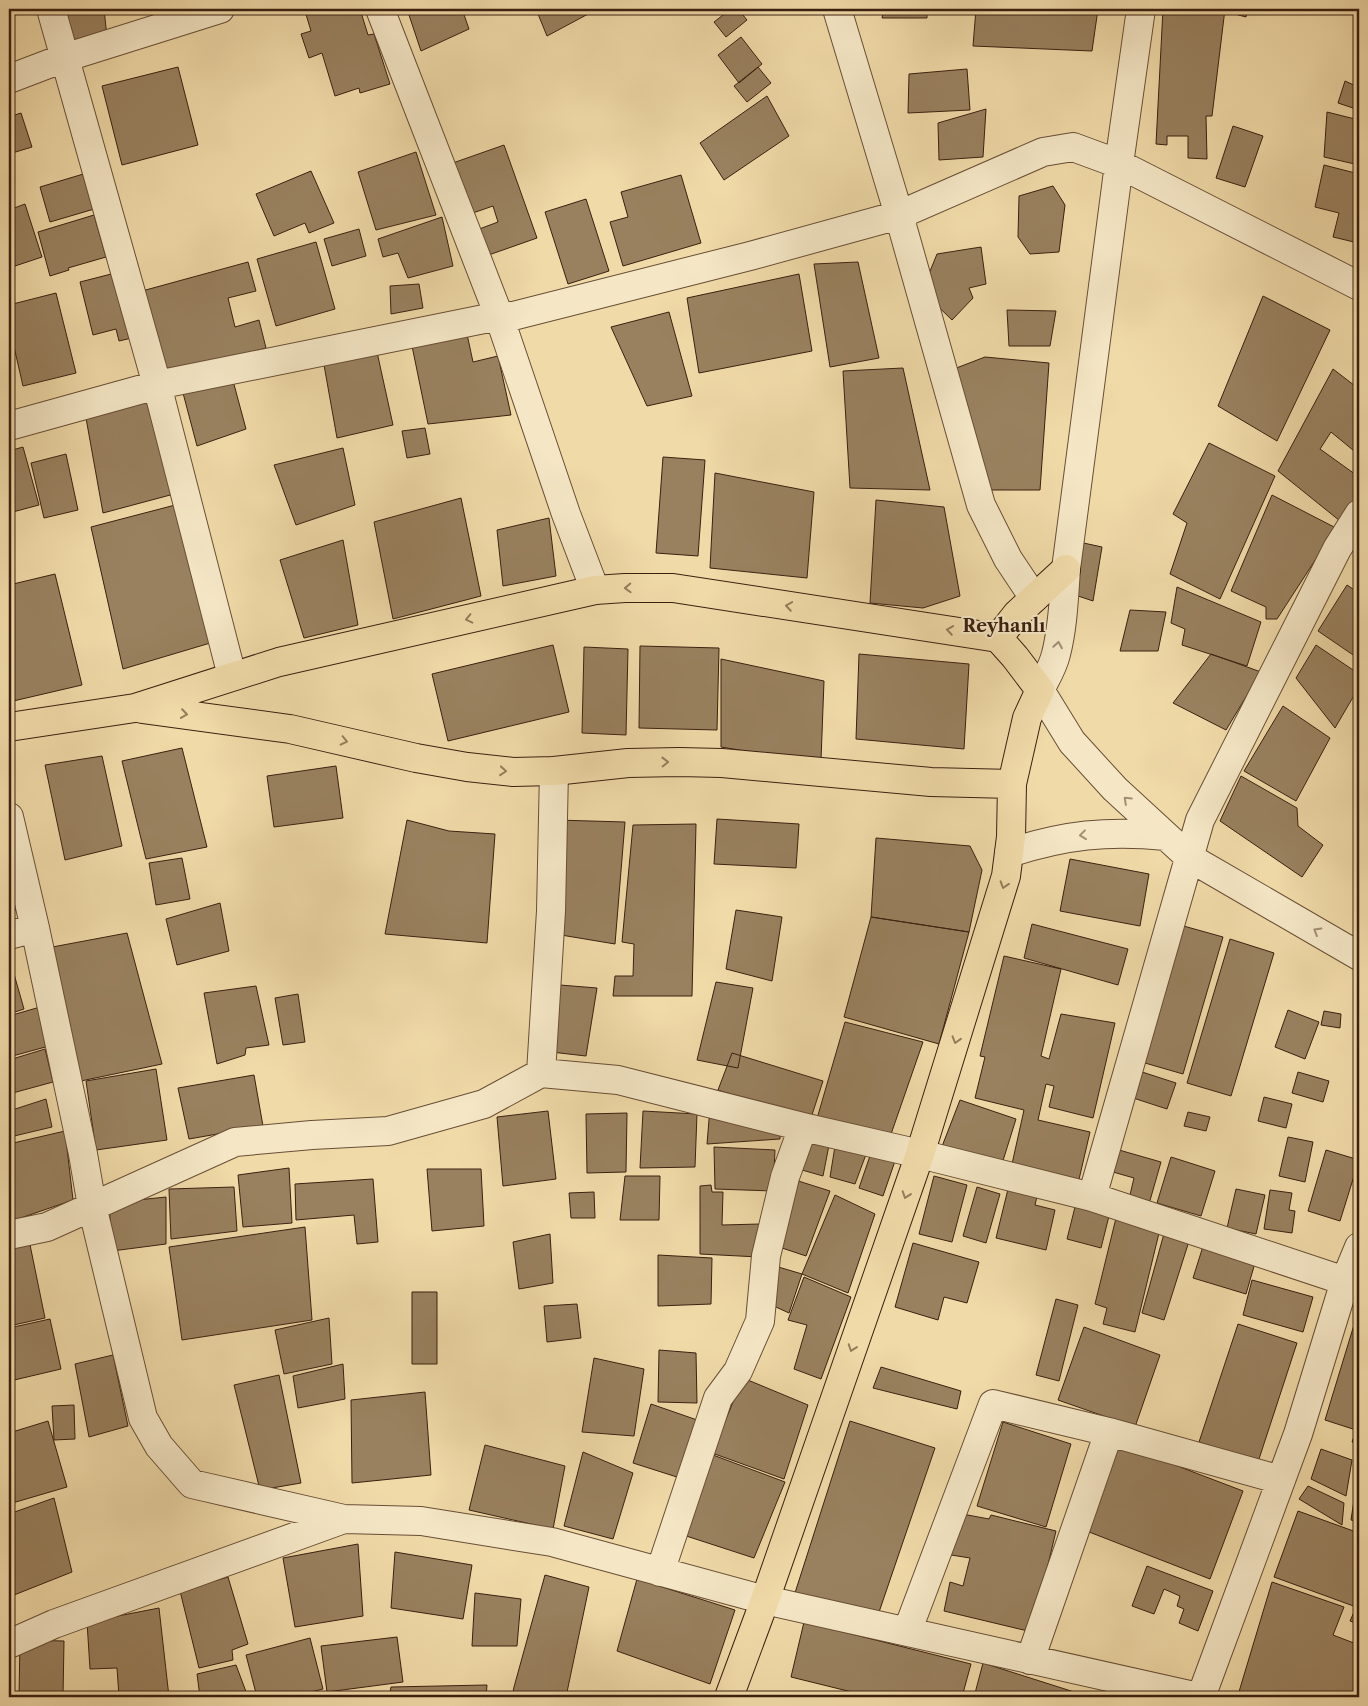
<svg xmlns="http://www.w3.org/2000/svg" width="1368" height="1706" font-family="'Libre Caslon Text',serif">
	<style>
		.building { fill: #99815f; stroke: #3a2010 }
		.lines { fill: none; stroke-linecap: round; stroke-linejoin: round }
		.minor-casing { stroke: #684e36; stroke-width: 30 }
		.major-casing { stroke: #3a2010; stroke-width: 30 }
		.minor { stroke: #f5e7c6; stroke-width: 28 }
		.major { stroke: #f0daa8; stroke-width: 28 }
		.oneway { stroke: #957d5c }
		.oneway2 { stroke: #a18d74 }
		.labels { text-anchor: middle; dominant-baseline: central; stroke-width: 4; stroke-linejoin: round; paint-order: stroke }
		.district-label { font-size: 18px; font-weight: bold; fill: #3a2010; stroke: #f5e7c6 }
	</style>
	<rect width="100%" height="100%" fill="#f0daa8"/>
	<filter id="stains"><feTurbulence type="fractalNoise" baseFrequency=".004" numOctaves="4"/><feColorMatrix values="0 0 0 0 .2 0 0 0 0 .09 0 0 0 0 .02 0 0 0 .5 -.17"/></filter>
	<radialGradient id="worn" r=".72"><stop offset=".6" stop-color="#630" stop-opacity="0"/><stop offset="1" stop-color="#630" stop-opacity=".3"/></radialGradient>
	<path class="building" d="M61,9H104L107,37L65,42Z
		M310,9H360L368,35L374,34L390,84L360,93L359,88L335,96L322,53L309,58L301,34L311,31L305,11Z
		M407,9H462L469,29L421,51Z
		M536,9H588L590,13L547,36Z
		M731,9H738L747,20L726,37L714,22Z
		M884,9H927V18H882Z
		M976,9H1098L1092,51L973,46Z
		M1163,9H1225L1212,116H1206L1207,159L1188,158V136H1167V145L1156,144Z
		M1232,9H1248L1246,17L1231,13Z
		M741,37L762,64L739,83L718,55Z
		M178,67L198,145L122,165L102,86Z
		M758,67L771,83L747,102L734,86Z
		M967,69L970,110L908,113L909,74Z
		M1345,81L1356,86L1359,81V110L1338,103Z
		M767,96L789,136L724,180L700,143Z
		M986,109L983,157L939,160L938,123Z
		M1327,112L1359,120V165L1324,157Z
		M21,113L32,147L9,154V117Z
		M1233,126L1263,136L1245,187L1216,178Z
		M504,145L537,238L483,257L474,231L498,222L493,206L467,215L450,164Z
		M416,152L436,215L376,230L358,172Z
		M1324,165L1359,174V221L1354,242L1333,237L1339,213L1315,207Z
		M311,171L334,223L309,233L305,223L274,236L256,194Z
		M90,172L101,207L50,222L40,187Z
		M681,175L701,243L623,266L610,222L628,217L621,192Z
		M1053,186L1065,205L1059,252L1030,254L1018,237L1019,196Z
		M586,199L609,271L568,284L545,212Z
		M25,204L42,257L9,268V210Z
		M94,215L106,257L68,268L69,270L50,276L38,232Z
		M442,217L453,266L408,278L398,253L383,257L378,239Z
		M359,229L366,256L332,266L324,239Z
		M316,242L335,309L276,326L257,259Z
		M981,247L986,284L969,288L973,298L952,320L922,291L937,254Z
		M248,262L256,291L228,298L235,327L259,320L266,348L165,375L142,291Z
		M858,262L879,358L830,367L814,264Z
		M119,272L136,337L119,341L116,329L93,335L80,282Z
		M799,274L812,351L699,373L687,298Z
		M419,284L423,308L391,314L390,286Z
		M56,293L76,373L23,386L9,325V305Z
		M1263,296L1330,330L1277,441L1218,406Z
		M1007,310L1056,311L1050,346H1009Z
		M669,312L692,396L647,406L611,327Z
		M467,334L473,362L498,356L511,415L428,424L412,346Z
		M377,352L393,425L337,438L324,365Z
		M985,357L1049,363L1040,490H981L946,372Z
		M903,368L930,490L850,488L843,371Z
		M1333,369L1359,389V455L1331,432L1320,449L1359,477V495L1340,521L1278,471Z
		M232,377L246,429L197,446L183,393Z
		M151,398L174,494L103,513L86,418Z
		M425,428L430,454L407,458L402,431Z
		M1209,443L1275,476L1220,599L1170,574L1187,523L1173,514Z
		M23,447L39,505L9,513V451Z
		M343,448L355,505L296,525L274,465Z
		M66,454L78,510L44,518L31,463Z
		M663,457L705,460L698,556L656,553Z
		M715,473L814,492L807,578L710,568Z
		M1272,495L1336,528L1277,619H1266V607L1231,591Z
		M461,498L481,596L393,619L374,522Z
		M876,500L944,507L960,596L923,608L870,603Z
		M179,504L217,641L123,669L91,527Z
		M549,518L556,576L503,586L497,530Z
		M343,540L358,625L304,638L280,560Z
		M1079,542L1102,547L1093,601L1072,594Z
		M55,574L82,685L9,702V585Z
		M1347,585L1359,593V659L1318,631Z
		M1177,587L1261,622L1247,666L1182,645L1185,629L1171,623Z
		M1130,610L1166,612L1158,651H1120Z
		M553,645L569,712L448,741L432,674Z
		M1316,645L1359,674V687L1335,728L1296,678Z
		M640,646L719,648L717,730L639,728Z
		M584,647L628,649L626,735L582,733Z
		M859,654L969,664L964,749L856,739Z
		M1211,654L1261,672L1226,730L1173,703Z
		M721,659L824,681L821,760L787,758L721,747Z
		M1283,706L1330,738L1296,801L1244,771Z
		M182,748L207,847L146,859L122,761Z
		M102,756L122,846L65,860L45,765Z
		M336,766L343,818L274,827L267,776Z
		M1241,776L1297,808L1298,826L1323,845L1302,877L1220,821Z
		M717,819L799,824L796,868L714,864Z
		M407,820L449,831L495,834L487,943L385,934Z
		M556,820L625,822L615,944L561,935Z
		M696,824L692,996H613L615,976H633L634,944L622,942L633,825Z
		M876,838L970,846L982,870L969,932L871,917Z
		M182,858L190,899L156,905L149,863Z
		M1070,859L1149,874L1140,926L1060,911Z
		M9,860L21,909L9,912Z
		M220,903L229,951L177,965L166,919Z
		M736,910L782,917L772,981L726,969Z
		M871,917L969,932L939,1044L844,1017Z
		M1032,924L1128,949L1118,985L1024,958Z
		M1180,925L1223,937L1183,1074L1138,1061Z
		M127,933L162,1064L76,1082L47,948Z
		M1230,939L1274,953L1231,1096L1187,1083Z
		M1004,956L1061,969L1041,1056L1049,1059L1061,1014L1115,1023L1093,1118L1049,1107L1054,1086L1046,1084L1038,1120L1090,1132L1077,1188L1010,1173L1024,1110L975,1098L985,1057L980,1056Z
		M9,960H10L24,1009L9,1014Z
		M716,982L753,988L738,1068L697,1060Z
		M560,985L597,988L586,1056L551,1052Z
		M256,986L269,1045L246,1048L245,1055L217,1064L204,993Z
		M298,994L305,1042L283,1045L275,998Z
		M40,1007L49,1046L9,1057V1016Z
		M1288,1010L1319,1022L1305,1059L1275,1047Z
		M1324,1011L1341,1014L1340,1028L1321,1025Z
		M845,1022L923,1042L890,1137L816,1122Z
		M45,1049L53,1082L9,1094V1060Z
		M732,1053L823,1081L810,1121L718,1090Z
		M156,1069L167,1140L96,1150L86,1081Z
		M1139,1071L1176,1083L1167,1109L1130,1097Z
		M1298,1072L1329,1081L1323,1102L1292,1093Z
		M254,1075L263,1126L189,1139L178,1088Z
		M1264,1097L1292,1104L1286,1128L1258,1121Z
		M46,1099L52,1127L10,1137L9,1111Z
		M960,1100L1016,1119L1001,1167L941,1149Z
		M710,1108L780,1125V1139L707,1144Z
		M548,1111L556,1179L503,1186L497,1117Z
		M643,1111L697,1114L695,1167L640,1168Z
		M1188,1112L1210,1117L1206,1131L1184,1126Z
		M627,1113L626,1172L587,1173L586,1114Z
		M65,1131L73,1200L9,1222V1144Z
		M804,1133L830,1140L823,1176L795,1168Z
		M1288,1137L1313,1142L1305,1182L1279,1176Z
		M836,1140L868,1149L855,1184L830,1177Z
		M714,1147L775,1150L773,1191L715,1189Z
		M1119,1150L1161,1162L1149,1204L1129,1199L1134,1178L1113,1172Z
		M1326,1150L1359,1160L1340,1221L1308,1211Z
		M871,1153L895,1161L883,1196L859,1188Z
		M1171,1157L1215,1171L1201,1216L1157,1203Z
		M289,1168L292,1223L243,1227L238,1175Z
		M427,1169H481L484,1226L432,1231Z
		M625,1176H660L659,1220H620Z
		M934,1176L967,1185L952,1242L919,1234Z
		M373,1179L378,1242L357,1244L354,1215L296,1220L295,1184Z
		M792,1179L830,1191L806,1256L770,1244Z
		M711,1185L712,1192H723L722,1225L760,1224L759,1257L700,1254V1186Z
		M1009,1185L1038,1192L1035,1205L1055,1210L1046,1250L996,1238Z
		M234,1187L237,1231L171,1239L169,1189Z
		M977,1187L1000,1194L986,1243L963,1236Z
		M1236,1189L1265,1195L1256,1234L1227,1228Z
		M1270,1190L1292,1193L1289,1210L1295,1211L1292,1233L1264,1229Z
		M594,1192L595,1218H571L569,1193Z
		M835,1195L875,1214L848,1293L802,1274Z
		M166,1197V1244L112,1251L109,1203Z
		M1076,1203L1110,1212L1101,1248L1067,1239Z
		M1116,1218L1160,1229L1135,1332L1103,1324L1107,1308L1095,1304Z
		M305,1227L312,1320L182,1340L169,1247Z
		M1165,1230L1190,1238L1164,1320L1142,1313Z
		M550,1234L553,1283L519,1289L513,1242Z
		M28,1235L45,1318L9,1326V1239Z
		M1205,1240L1257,1256L1246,1294L1193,1278Z
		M913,1243L979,1262L967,1303L944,1297L938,1320L895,1307Z
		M658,1255L712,1258L711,1304L658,1306Z
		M775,1266L802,1274L789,1313L765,1302Z
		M804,1277L851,1297L821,1379L794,1369L807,1325L788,1320Z
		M1252,1280L1313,1297L1303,1332L1243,1315Z
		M412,1292H437V1364H412Z
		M1056,1299L1078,1305L1059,1381L1036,1375Z
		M577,1304L581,1338L547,1342L544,1306Z
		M1357,1315L1359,1316V1444L1352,1442L1356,1430L1325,1420Z
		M329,1318L332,1364L284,1374L275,1330Z
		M50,1319L61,1369L10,1381L9,1328Z
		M1238,1324L1297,1343L1258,1462L1199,1442Z
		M1084,1327L1160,1355L1135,1427L1058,1400Z
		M659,1350L696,1353L697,1403L658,1402Z
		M113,1355L128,1426L89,1437L75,1364Z
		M594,1358L644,1369L634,1436L582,1432Z
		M343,1364L345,1399L298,1408L293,1376Z
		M881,1367L961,1391L957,1409L873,1388Z
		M279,1375L301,1483L260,1490L234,1385Z
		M743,1378L808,1405L784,1479L712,1453Z
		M425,1392L431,1475L352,1483L351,1400Z
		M651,1404L700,1421L680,1478L633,1463Z
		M74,1405L75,1439L54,1440L52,1406Z
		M48,1421L67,1487L9,1504V1433Z
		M850,1421L935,1448L877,1618L794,1596Z
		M1003,1422L1071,1444L1046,1527L977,1506Z
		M1117,1443L1243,1491L1210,1579L1084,1530Z
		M485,1445L565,1466L553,1529L469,1510Z
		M1321,1449L1352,1460L1346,1496L1311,1479Z
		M583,1452L633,1473L613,1539L564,1526Z
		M705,1452L785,1482L754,1558L677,1533Z
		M1359,1467V1522L1351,1520Z
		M1308,1486L1344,1503L1342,1525L1299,1499Z
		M54,1498L72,1572L9,1597V1514Z
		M1298,1511L1359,1533V1608L1274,1577Z
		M957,1513L989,1519L991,1515L1056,1531L1032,1632L944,1611L950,1582L963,1586L970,1558L945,1554Z
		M358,1544L363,1616L295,1627L283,1558Z
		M395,1552L472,1565L463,1619L391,1608Z
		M1147,1566L1213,1591L1198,1631L1179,1623L1184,1609L1177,1606L1180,1596L1164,1589L1154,1614L1132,1606Z
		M545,1575L589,1587L566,1697H512L514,1687Z
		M228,1577L248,1644L232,1650L233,1660L199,1668L180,1591Z
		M637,1579L735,1610L710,1684L617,1651Z
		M1272,1582L1344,1607L1333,1635L1359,1645V1697H1246L1238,1695Z
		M475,1593L521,1599L517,1646H472Z
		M159,1608L169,1697H119L117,1668L90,1669L87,1622Z
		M1354,1612L1359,1614V1624L1350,1621Z
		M804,1622L971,1664L962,1697H872L791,1677Z
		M397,1637L403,1682L327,1692L321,1646Z
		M310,1638L323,1689L291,1697H257L246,1655Z
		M20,1640L64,1641L63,1697H19Z
		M983,1663L1090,1697H974Z
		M236,1665L248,1697H200L197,1674Z
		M487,1685L486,1697H389L391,1687Z"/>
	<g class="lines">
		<g class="minor-casing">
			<path id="minor" d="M51,9L157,385L232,676
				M380,9L499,316L566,514L595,590
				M837,9L899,215L981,505L1008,559L1034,598
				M1141,9L1119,164L1066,569C1064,597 1063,627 1056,654C1053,667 1046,678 1040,690L1072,742L1115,789L1190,858L1359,956
				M9,79L64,58L220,9
				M9,426L157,385L499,316H513L750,256L899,215L1043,152L1073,147L1119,164L1359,286
				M9,817L35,928L83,1154L92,1206L143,1418L159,1446L192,1484L344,1519L421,1521L552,1542L765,1600L1198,1697
				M1009,853C1064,835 1108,830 1166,836
				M9,935L35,928
				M541,1073L551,911L554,771
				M1092,1197L1200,820L1337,549L1359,514
				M9,1235L47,1227L235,1142L312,1135L388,1131L484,1104L541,1073L618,1080L803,1127L920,1154L1092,1197L1345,1281L1359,1287
				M660,1572L718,1398L738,1371L760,1321L766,1256L785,1177L803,1127
				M907,1632L993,1404L1109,1432L1281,1480
				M9,1644L54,1624L344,1519
				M1030,1660L1109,1432
				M1201,1697L1298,1434L1345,1281L1359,1247"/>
		</g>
		<g class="major-casing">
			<path id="major" d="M998,638L1017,614L1066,569
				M142,709L290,729L416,758L467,767L513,772L554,771L628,763L679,762L722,763L931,782L1012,784
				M9,727L135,708L279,662L595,590L625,588H673L998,638L1015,657L1040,690L1027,718L1012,784L1011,837L1006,876L920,1154L765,1600L729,1697"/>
		</g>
		<use href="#minor" class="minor"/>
		<use href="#major" class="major"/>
	</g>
	<defs><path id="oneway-chevron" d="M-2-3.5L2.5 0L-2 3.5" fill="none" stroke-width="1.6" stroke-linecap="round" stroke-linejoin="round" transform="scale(1.25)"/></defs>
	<g class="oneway">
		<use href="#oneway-chevron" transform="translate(628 588) rotate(178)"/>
		<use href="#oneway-chevron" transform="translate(789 606) rotate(-171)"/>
		<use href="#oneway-chevron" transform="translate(469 619) rotate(167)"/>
		<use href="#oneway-chevron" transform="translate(950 630) rotate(-171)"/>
		<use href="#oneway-chevron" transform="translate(184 714) rotate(8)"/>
		<use href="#oneway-chevron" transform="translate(344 741) rotate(13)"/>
		<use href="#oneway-chevron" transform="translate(665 762) rotate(-1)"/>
		<use href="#oneway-chevron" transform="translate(503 771) rotate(5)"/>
		<use href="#oneway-chevron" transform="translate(1004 885) rotate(107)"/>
		<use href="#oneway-chevron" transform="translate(956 1040) rotate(107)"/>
		<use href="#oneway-chevron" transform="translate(906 1195) rotate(109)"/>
		<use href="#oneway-chevron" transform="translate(852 1348) rotate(109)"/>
	</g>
	<g class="oneway2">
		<use href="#oneway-chevron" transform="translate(1058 645) rotate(-81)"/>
		<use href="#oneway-chevron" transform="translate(1127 800) rotate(-137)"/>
		<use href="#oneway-chevron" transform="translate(1083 835) rotate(173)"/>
		<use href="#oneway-chevron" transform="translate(1317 931) rotate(-149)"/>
	</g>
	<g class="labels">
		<g class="district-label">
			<text x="1004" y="626">Reyhanlı</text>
		</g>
	</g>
	<rect width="1368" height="1706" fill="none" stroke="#f0daa8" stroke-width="30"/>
	<rect x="10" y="10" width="1348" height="1686" fill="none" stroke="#3a2010" stroke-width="2.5"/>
	<rect x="15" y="15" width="1338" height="1676" fill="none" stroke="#3a2010"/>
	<rect width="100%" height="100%" filter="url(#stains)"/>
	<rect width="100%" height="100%" fill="url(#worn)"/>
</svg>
